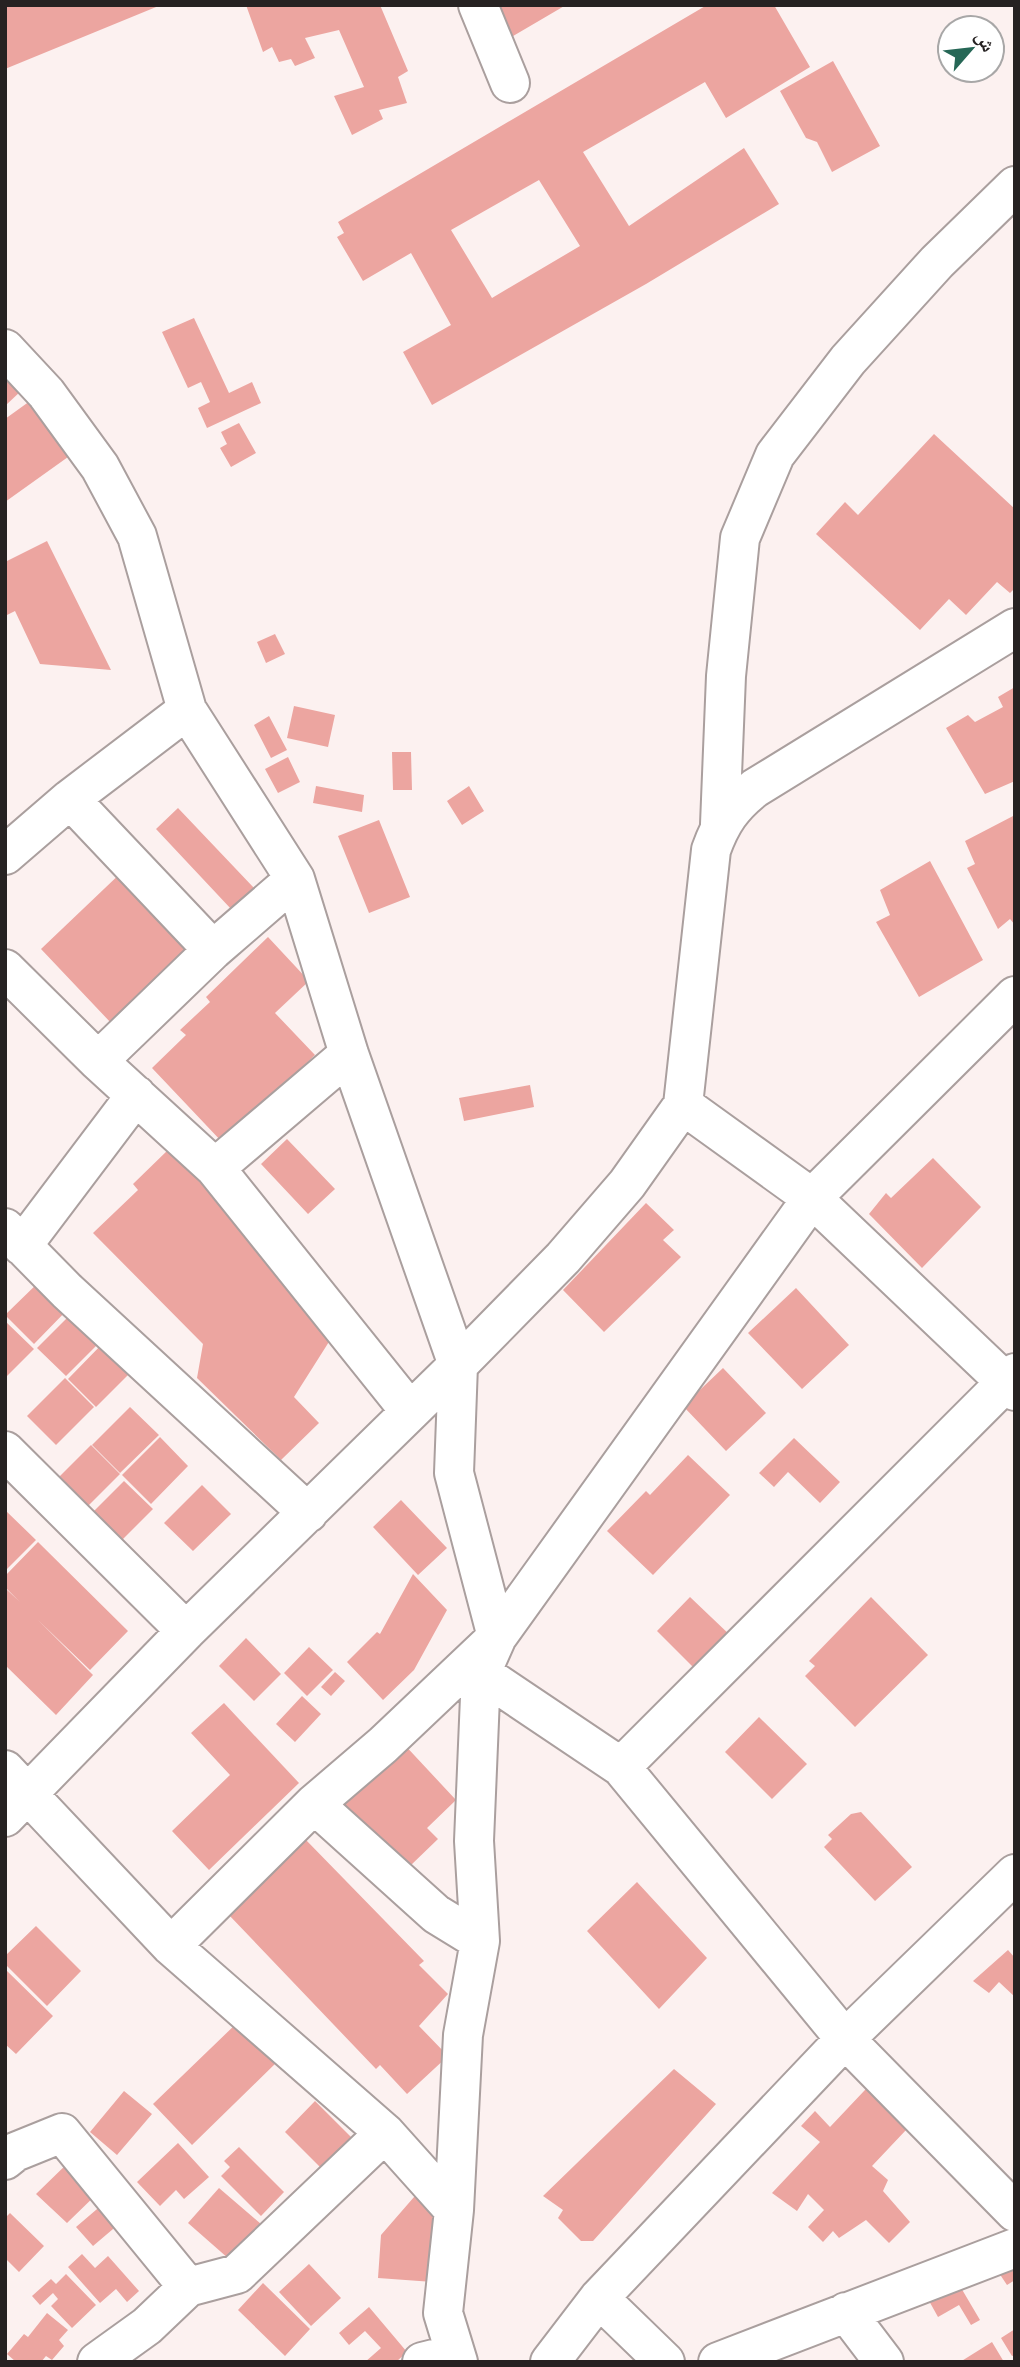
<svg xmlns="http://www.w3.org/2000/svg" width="1020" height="2367" font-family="Inter,'Noto Naskh Arabic',sans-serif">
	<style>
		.building { fill: #eca5a0; fill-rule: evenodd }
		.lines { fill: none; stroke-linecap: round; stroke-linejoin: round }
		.minor-casing { stroke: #aa9f9e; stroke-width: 42 }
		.minor { stroke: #fff; stroke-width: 38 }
	</style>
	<rect width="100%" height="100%" fill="#fcf1f0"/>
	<path class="building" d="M5,5H161L5,69Z
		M246,5H380L408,71L398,77L407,103L379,110L383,119L352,135L334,96L364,87L339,30L305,38L315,58L295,66L291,59L279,62L272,47L263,52Z
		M486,5H566L503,42Z
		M707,5H774L810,67L726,118L705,82L583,152L629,226L744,148L779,204L646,284L432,405L403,352L451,325L411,253L363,281L337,237L344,233L338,222ZM539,180L580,246L492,298L451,230Z
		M833,61L880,146L832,172L817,142L806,138L780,91Z
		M194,318L229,393L252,382L261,403L207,428L198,408L210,402L201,382L188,388L162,332Z
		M5,359L22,390L5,406Z
		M30,401L65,444L68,457L5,502V419Z
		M239,423L256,453L231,467L220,448L227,444L221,432Z
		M934,434L1015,509V588L1010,593L997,582L966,615L949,599L920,630L816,534L845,502L858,515Z
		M47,541L111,670L40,664L15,611L5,616V562Z
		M275,634L285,654L266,663L257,642Z
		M1015,687V781L985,794L946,728L968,715L975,722L1003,707L998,697Z
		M294,706L335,715L328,747L287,738Z
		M269,716L287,750L271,758L254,725Z
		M392,752H411L412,790H393Z
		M288,757L300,782L278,793L265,769Z
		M316,786L364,795L362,812L313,803Z
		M469,786L484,811L462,825L447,801Z
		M178,808L254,888L232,910L156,829Z
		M1015,815V925L1010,919L998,929L967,868L975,864L965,841Z
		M379,820L410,897L369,913L338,836Z
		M930,861L983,960L919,997L876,922L890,915L880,890Z
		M126,868L198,943L112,1024L41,949Z
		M268,937L309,981L275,1013L315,1055L223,1143L152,1068L186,1035L180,1030L210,1002L206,997Z
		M530,1085L534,1107L464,1121L459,1098Z
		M287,1139L335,1189L308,1214L261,1164Z
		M170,1148L339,1326L294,1397L319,1423L281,1460L197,1378L203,1344L93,1233L138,1190L133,1184Z
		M933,1158L981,1207L922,1268L869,1214L886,1193L891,1198Z
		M646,1203L674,1230L663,1240L681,1257L604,1332L563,1290Z
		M43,1278L71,1306L34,1344L5,1315Z
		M796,1288L849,1345L802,1389L748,1333Z
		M75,1310L104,1338L66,1376L37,1348Z
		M5,1321L34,1349L5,1378Z
		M105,1341L134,1369L96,1407L68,1379Z
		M723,1368L766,1413L726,1451L683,1406Z
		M65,1378L94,1407L56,1445L27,1416Z
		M130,1407L159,1435L120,1473L92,1445Z
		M160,1437L188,1466L151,1504L122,1475Z
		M794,1438L840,1482L820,1503L788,1472L774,1487L759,1473Z
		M91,1445L120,1474L82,1512L53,1483Z
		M688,1455L730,1495L653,1575L607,1531L646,1491L650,1495Z
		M124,1481L153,1509L115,1547L86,1519Z
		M202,1485L231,1514L193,1551L164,1523Z
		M401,1500L447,1548L418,1575L373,1527Z
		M5,1510L36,1540L5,1571Z
		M38,1542L128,1631L90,1670L38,1620L93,1675L56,1715L5,1665V1588L20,1602L5,1587V1576Z
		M413,1574L447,1610L414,1670L383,1700L347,1662L377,1632L380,1634Z
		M690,1597L732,1637L698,1672L657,1631Z
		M871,1597L928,1655L855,1727L805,1676L815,1666L809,1661Z
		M246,1638L281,1674L254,1701L219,1666Z
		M309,1647L333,1670L307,1696L284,1673Z
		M335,1672L345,1681L331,1696L321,1687Z
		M302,1696L321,1714L295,1742L276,1724Z
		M224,1703L299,1783L209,1870L172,1831L230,1775L191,1733Z
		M759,1717L807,1764L772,1799L725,1752Z
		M401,1741L456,1800L427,1828L438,1839L410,1866L389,1844L385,1848L340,1800Z
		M861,1812L912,1867L875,1901L824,1847L832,1839L828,1835L851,1814Z
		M306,1840L424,1961L419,1965L448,1994L419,2026L448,2056L407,2094L380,2065L376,2069L228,1914Z
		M637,1882L707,1958L659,2009L587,1931Z
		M36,1926L81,1971L47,2006L5,1964V1956Z
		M1008,1950L1015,1958V1997L999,1982L989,1993L973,1981Z
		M5,1969L53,2016L16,2054L5,2044Z
		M239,2021L278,2061L192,2145L153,2104Z
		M674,2069L716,2104L593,2241H581L558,2218L563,2210L543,2196Z
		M881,2073L923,2112L872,2166L888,2180L883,2191L910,2222L889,2243L866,2220L839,2238L833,2231L823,2242L808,2227L824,2210L808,2194L797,2211L772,2193L820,2142L801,2126L815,2111L830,2127Z
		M124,2091L152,2114L117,2155L90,2132Z
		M315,2101L357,2143L327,2174L285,2132Z
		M178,2143L209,2177L184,2199L176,2190L160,2206L137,2182Z
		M239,2147L284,2192L261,2216L221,2176L230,2167L224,2161Z
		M73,2158L102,2189L67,2223L36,2194Z
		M219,2188L268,2230L237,2266L188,2223Z
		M421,2189L437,2206L433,2282L378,2278L381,2235Z
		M110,2198L126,2218L93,2246L76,2227Z
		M10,2213L44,2246L19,2272L5,2258V2218Z
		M82,2254L95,2268L108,2256L139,2291L127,2302L116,2289L100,2303L68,2267Z
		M1015,2263V2280L1007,2285L999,2273Z
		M309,2264L341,2298L311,2326L279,2292Z
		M66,2274L96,2305L72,2328L51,2306L58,2299L53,2293L40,2305L32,2296L51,2279L56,2284Z
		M957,2281L980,2320L971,2325L959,2305L938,2317L928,2299Z
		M263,2283L310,2329L285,2356L238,2310Z
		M369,2307L407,2352L396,2362H365L381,2348L365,2331L349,2345L339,2333Z
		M47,2313L68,2330L59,2340L64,2346L52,2360L46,2356L41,2362H16L7,2354L24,2334L28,2337Z
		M1015,2329V2355L1012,2356L1001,2338Z
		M992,2342L1004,2362H960Z"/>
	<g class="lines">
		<g class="minor-casing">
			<path id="minor" d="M478,5L510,83
				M5,349L46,393L100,467L137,536L187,710L295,879L349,1054L458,1365L454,1473L497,1637L481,1673L474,1841L480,1941L463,2035L454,2210L443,2313L458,2362
				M70,799L213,950
				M720,824L726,676L740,538L775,455L848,360L937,262L1015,186
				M5,855L70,799L187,710
				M5,969L98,1061L215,1168L409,1410
				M98,1061L213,950L295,879
				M683,1105L812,1198L1015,1391
				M215,1168L349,1054
				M5,1228L67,1291L308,1513
				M22,1246L136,1095
				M5,1451L186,1631
				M481,1673L621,1767L845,2039L1015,2212
				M621,1767L1015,1373
				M5,1770L171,1946L385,2133L454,2210
				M314,1804L436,1914L480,1941
				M5,1817L186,1631L458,1365L563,1258L627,1184L683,1105L711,850C721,822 732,806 755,788L1015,628
				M171,1946L314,1804L383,1745L497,1637L812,1198L1015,996
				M5,2160L15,2152L62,2133L188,2287
				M599,2298L665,2362
				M846,2312L884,2362
				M97,2362L147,2326L188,2287L237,2274L385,2133
				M422,2362L434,2359L458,2362
				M550,2362L599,2298L845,2039L1015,1874
				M718,2362L1015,2248"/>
		</g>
		<use href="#minor" class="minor"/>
	</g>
	<rect width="1020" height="2367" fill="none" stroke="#262222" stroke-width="14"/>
	<g transform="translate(971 49) rotate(62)"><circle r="33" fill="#ffffff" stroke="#a8a7a7" stroke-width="2"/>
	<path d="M0-5L12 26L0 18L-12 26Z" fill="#266756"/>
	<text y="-10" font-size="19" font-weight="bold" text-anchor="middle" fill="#262222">ش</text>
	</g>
</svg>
